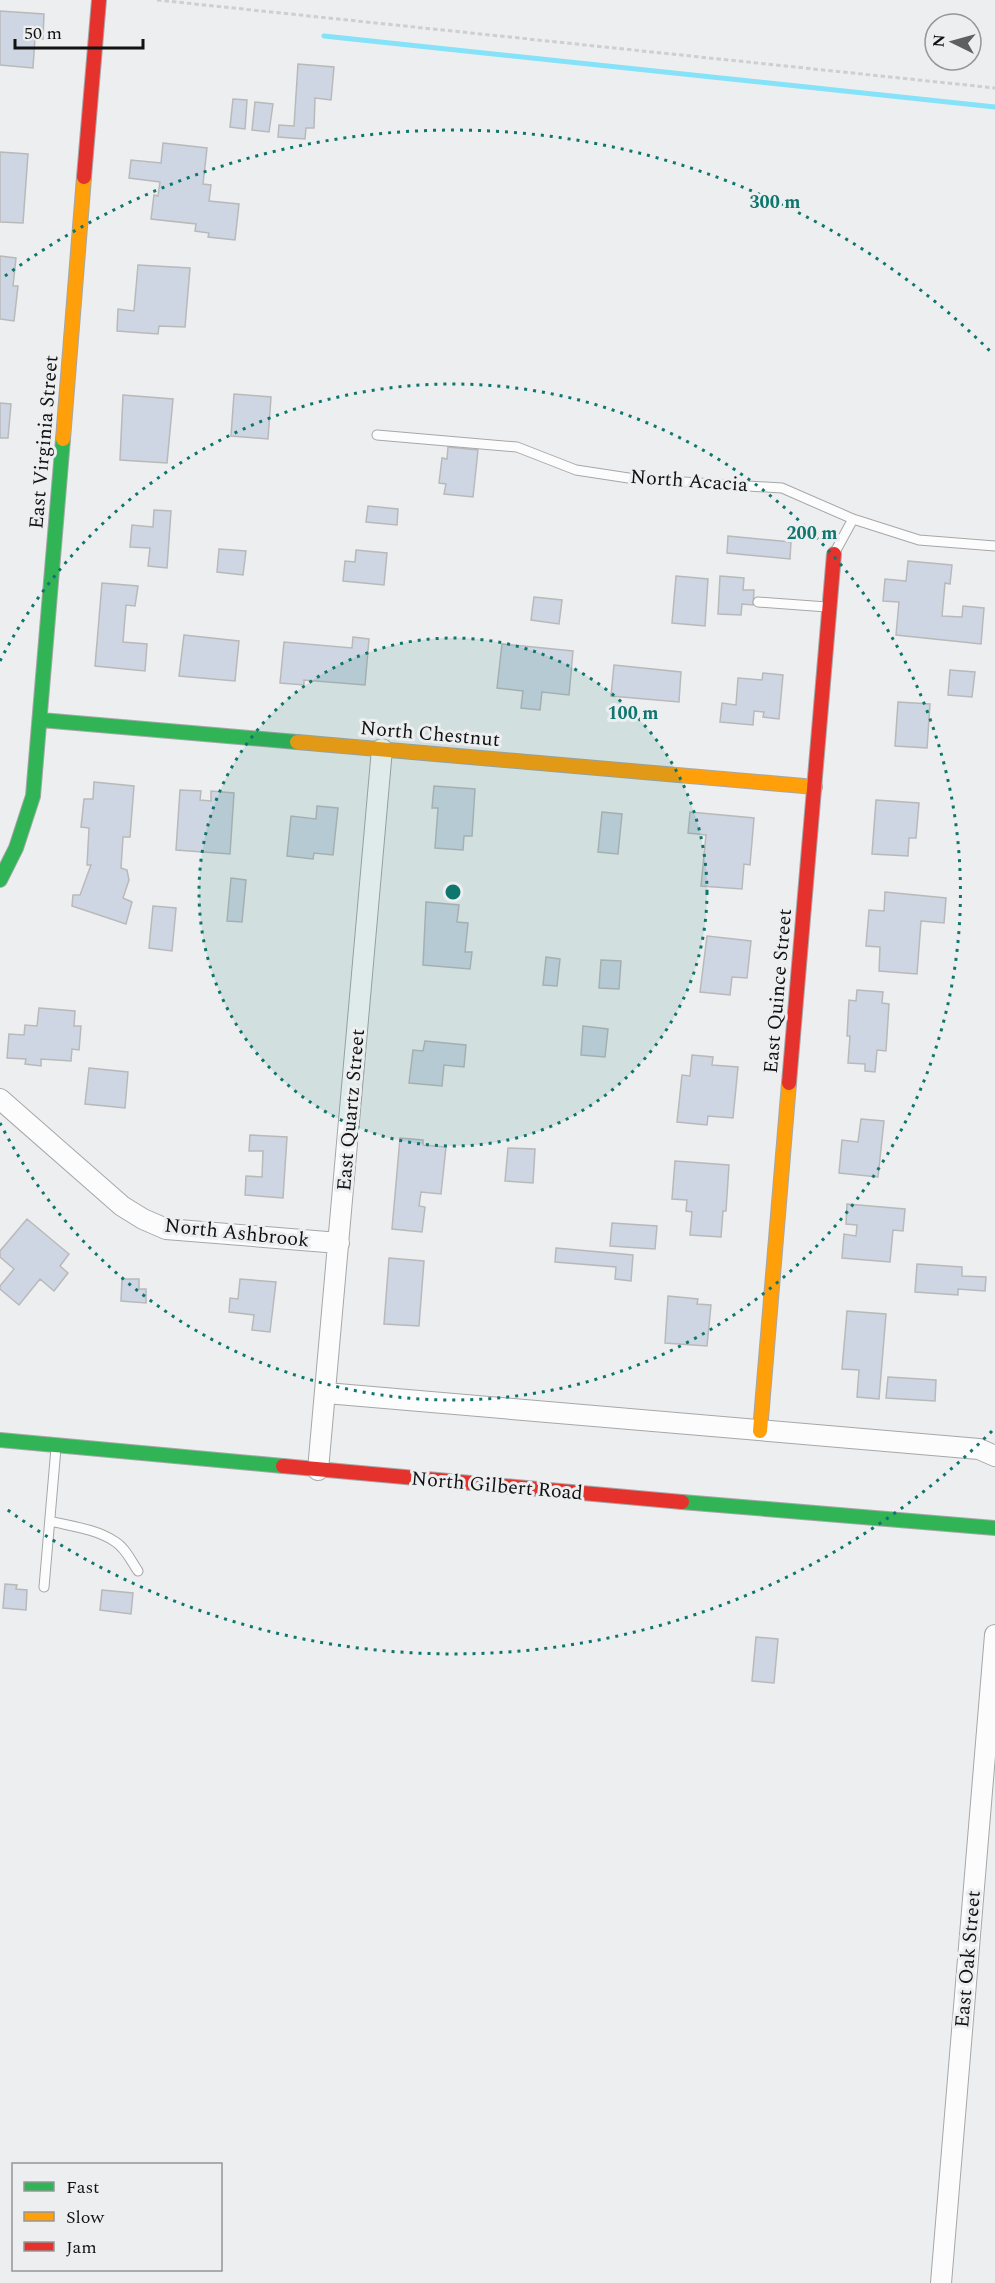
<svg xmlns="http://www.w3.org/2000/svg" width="995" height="2283" font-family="Spectral,serif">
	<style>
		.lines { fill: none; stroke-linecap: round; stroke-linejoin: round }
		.stream { stroke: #85e2f8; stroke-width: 5 }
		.building { fill: #cdd6e2; stroke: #b9b9ba; stroke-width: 1.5 }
		.lane-casing { stroke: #a6a7a8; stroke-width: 11 }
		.street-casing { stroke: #a6a7a8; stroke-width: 22 }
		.fast-casing { stroke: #a6a7a8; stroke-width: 16 }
		.slow-casing { stroke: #a6a7a8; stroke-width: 16 }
		.jam-casing { stroke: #a6a7a8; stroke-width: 16 }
		.path { stroke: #cecfcf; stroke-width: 3; stroke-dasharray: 4.5 3; stroke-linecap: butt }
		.lane { stroke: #fcfcfd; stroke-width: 9 }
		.street { stroke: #fcfcfd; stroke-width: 20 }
		.fast { stroke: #30b455; stroke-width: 14 }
		.slow { stroke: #ff9f0a; stroke-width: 14 }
		.jam { stroke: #e5322d; stroke-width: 14 }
		.ring { fill: none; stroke: #0f766e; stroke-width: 3; stroke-dasharray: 3 6 }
		.labels { text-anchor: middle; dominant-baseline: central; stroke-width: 6; stroke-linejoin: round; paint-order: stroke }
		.street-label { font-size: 20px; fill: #111212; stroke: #eceef0 }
		.centre { fill: #0f766e; stroke: #eceef0; stroke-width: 3 }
		.ring-label { font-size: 18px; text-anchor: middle; font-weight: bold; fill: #0f766e; stroke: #eceef0; stroke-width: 6; stroke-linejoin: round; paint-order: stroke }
	</style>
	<rect width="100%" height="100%" fill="#edeeef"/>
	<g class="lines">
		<path class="stream" d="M324,36L995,107"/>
	</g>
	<path class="building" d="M0,11L44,14L43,39L35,38L33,68L0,65Z
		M298,64L334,67L331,100L315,98L314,128H306L305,139L278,137L279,125L294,126Z
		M233,99L247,100L245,129L230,127Z
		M255,102L273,104L269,132L252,130Z
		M163,143L207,148L203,184L211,185L209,201L239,204L235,240L208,237L209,233L195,231L196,224L151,219L154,195L158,196L160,182L129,178L131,160L161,163Z
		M0,152L28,154L23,223L0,222Z
		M0,256L16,258L13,286H18L14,321L0,319Z
		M138,265L190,268L185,327L159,326L158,334L117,331L118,309L134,311Z
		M234,394L271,397L268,439L231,436Z
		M123,395L173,399L167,463L120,460Z
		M0,403L11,404L8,438H0Z
		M448,447L478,450L473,497L444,494L446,484L439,483L442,458L447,459Z
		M368,506L398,509L397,525L366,522Z
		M154,510L171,511L167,568L148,566L150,548L130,547L132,525L153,527Z
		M728,536L791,542L790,559L727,553Z
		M219,549L246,551L243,575L217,572Z
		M356,550L387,553L384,585L343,581L345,561L355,562Z
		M908,561L952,565L950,584L945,583L942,616L962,617L963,606L984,608L981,644L896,635L899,602L883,601L885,579L906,581Z
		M676,576L708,579L705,626L672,623Z
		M720,576L744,578L743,590H754L753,605L742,604L741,615L718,614Z
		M102,583L138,586L135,606L126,605L123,642L147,644L145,671L95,666Z
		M534,597L562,600L559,624L531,620Z
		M184,635L239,641L235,681L179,676Z
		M353,637L369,639L365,685L304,680V685L280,683L284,642L352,648Z
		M502,644L573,651L569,695L542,692L540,710L521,708L523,691L497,688Z
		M614,665L681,672L679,702L611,696Z
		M950,670L975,672L972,697L948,695Z
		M763,673L783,675L779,719L763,717L764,712L754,711L753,725L720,722L722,703L736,705L738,678L762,680Z
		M898,702L930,704L927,748L895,746Z
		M94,782L134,786L130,837H123L121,868L127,870L129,880L123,898L132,902L126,924L72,906L73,895H80L91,865H87L89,828L81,827L84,799H93Z
		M434,786L475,789L472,836H464L463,850L435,848L438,808H432Z
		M180,790L201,791L200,800L211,801V791L234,793L230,854L176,850Z
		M876,800L919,803L916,838H909L908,856L872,854Z
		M317,806L338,808L333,855L314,853L313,859L287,856L291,816L316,819Z
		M602,812L622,814L618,854L598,852Z
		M690,812L754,818L750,865L744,864L742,889L701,886L706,835L688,833Z
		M231,878L246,880L242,922L227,921Z
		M885,892L946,898L944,923L921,921L917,974L879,971L880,947L866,946L869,910L884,911Z
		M426,902L459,905L457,922L468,923L465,952H472L470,969L423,965Z
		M153,906L176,908L172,951L149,948Z
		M707,936L751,941L747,978L732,977L730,995L700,992Z
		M546,957L560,959L557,986L543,985Z
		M601,960L621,961L619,989L599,988Z
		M857,990L883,992L882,1003L889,1004L886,1051L877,1050L875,1072L865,1071V1064L848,1063L850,1036H847L849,1000L856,1001Z
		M39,1008L75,1011L74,1026H81L79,1050L72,1049L71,1061L41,1059V1066L25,1064L26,1059L7,1058L9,1034L24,1035L25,1025L37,1026Z
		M583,1026L608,1029L605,1057L581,1055Z
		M425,1041L466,1045L464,1067L444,1065L442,1086L409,1083L413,1050L423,1051Z
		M692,1055L713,1057L712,1065L738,1067L733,1118L708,1116L707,1125L677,1122L682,1075L690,1076Z
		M89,1068L128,1072L125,1108L85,1104Z
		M861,1119L884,1121L878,1177L839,1173L842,1140L858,1142Z
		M250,1135L287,1137L283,1198L245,1195L246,1176L262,1177L263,1151H249Z
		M400,1138L423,1140V1145L446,1147L441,1194L421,1192L419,1206L425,1207L422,1232L392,1229Z
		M508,1148L535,1149L533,1183L505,1181Z
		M675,1161L729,1165L726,1211H723L721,1237L690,1235L692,1212L686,1211L687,1200L672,1199Z
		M847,1204L905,1209L903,1231L893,1230L890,1262L842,1258L844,1234L856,1236L857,1225L846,1224Z
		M27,1219L69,1254L60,1266L68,1273L54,1291L40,1279L19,1305L0,1289V1286L14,1269L0,1257V1251Z
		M612,1223L657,1226L655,1249L610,1246Z
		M556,1248L633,1255L631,1281L615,1279L616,1267L555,1262Z
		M389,1258L424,1261L419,1326L384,1324Z
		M917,1264L962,1267V1276L986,1277L985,1291L958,1289V1295L915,1292Z
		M122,1279H139V1289H146V1303L121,1301Z
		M240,1279L276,1282L270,1332L252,1330L254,1315L229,1312L230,1298L238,1299Z
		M668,1296L698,1299L697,1304L711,1305L707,1346L665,1343Z
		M847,1311L886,1314L879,1399L857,1397L859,1370L842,1369Z
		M888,1377L936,1380L935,1401L886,1398Z
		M5,1584L17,1585L16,1589L27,1590L26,1610L3,1608Z
		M102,1590L133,1593L131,1614L100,1610Z
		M756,1637L778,1639L774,1683L752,1681Z"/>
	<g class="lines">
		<g class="lane-casing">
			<path id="lane" d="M377,435L517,447L576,470L635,479L782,488L853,519L919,540L995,546
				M835,552L853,519
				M758,602L827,607
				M50,1521C70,1526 96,1529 114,1541C125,1547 131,1561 138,1571
				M44,1587L56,1448"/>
		</g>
		<g class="street-casing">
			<path id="street" d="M0,1099L122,1206L143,1219L166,1229L339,1243
				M326,1393L979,1449L995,1456
				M318,1470L382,749
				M941,2283L995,1635"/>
		</g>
		<g class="fast-casing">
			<path id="fast" d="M41,720L297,742
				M0,880L16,848L33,796L63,439
				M0,1440L283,1466
				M682,1502L995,1528"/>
		</g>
		<g class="slow-casing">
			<path id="slow" d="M63,439L84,177
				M297,742L815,787
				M760,1431L789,1083"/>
		</g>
		<g class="jam-casing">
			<path id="jam" d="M84,177L99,0
				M789,1083L834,554
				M283,1466L682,1502"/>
		</g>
		<path class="path" d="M157,0L995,88"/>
		<use href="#lane" class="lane"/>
		<use href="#street" class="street"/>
		<use href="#fast" class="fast"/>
		<use href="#slow" class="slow"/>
		<use href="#jam" class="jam"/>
	</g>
	<circle cx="453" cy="892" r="254" fill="#0f766e" fill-opacity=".12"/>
	<g class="ring">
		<circle cx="453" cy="892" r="254"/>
		<path d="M0 661A508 508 0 1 1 0 1123"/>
		<path d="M992 1431A762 762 0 0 1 5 1508M5 276A762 762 0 0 1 992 353"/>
	</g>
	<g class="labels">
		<g class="street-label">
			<text transform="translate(44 442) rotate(-85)">East Virginia Street</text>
			<text transform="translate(689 481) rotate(4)">North Acacia</text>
			<text transform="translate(430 734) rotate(5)">North Chestnut</text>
			<text transform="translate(778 991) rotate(-85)">East Quince Street</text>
			<text transform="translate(351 1110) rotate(-85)">East Quartz Street</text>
			<text transform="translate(237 1233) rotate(6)">North Ashbrook</text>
			<text transform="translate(497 1486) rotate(5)">North Gilbert Road</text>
			<text transform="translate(968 1959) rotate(-85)">East Oak Street</text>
		</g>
	</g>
	<circle cx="453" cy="892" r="9" class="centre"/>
	<g class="ring-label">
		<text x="775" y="208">300 m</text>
		<text x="812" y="539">200 m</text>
		<text x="633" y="719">100 m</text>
	</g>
	<rect x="12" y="2163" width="210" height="108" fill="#eceef0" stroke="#949697" stroke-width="1.5"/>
	<rect x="24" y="2182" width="30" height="9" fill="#30b455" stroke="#949697" stroke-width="1.5"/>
	<text x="66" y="2193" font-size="18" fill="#111212">Fast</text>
	<rect x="24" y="2212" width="30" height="9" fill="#ff9f0a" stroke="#949697" stroke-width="1.5"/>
	<text x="66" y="2223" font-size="18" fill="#111212">Slow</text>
	<rect x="24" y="2242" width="30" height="9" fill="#e5322d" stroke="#949697" stroke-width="1.5"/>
	<text x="66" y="2253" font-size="18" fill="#111212">Jam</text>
	<g transform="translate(953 42) rotate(275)"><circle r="28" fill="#eceef0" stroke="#949697" stroke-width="1.5"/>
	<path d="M0-4.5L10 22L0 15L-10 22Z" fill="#5e5f5f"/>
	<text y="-9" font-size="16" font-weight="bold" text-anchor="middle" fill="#111212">N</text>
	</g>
	<path d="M15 39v9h128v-9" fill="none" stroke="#111212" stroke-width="3"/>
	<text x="24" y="39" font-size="18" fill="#111212" stroke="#eceef0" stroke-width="4.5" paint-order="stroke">50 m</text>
</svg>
